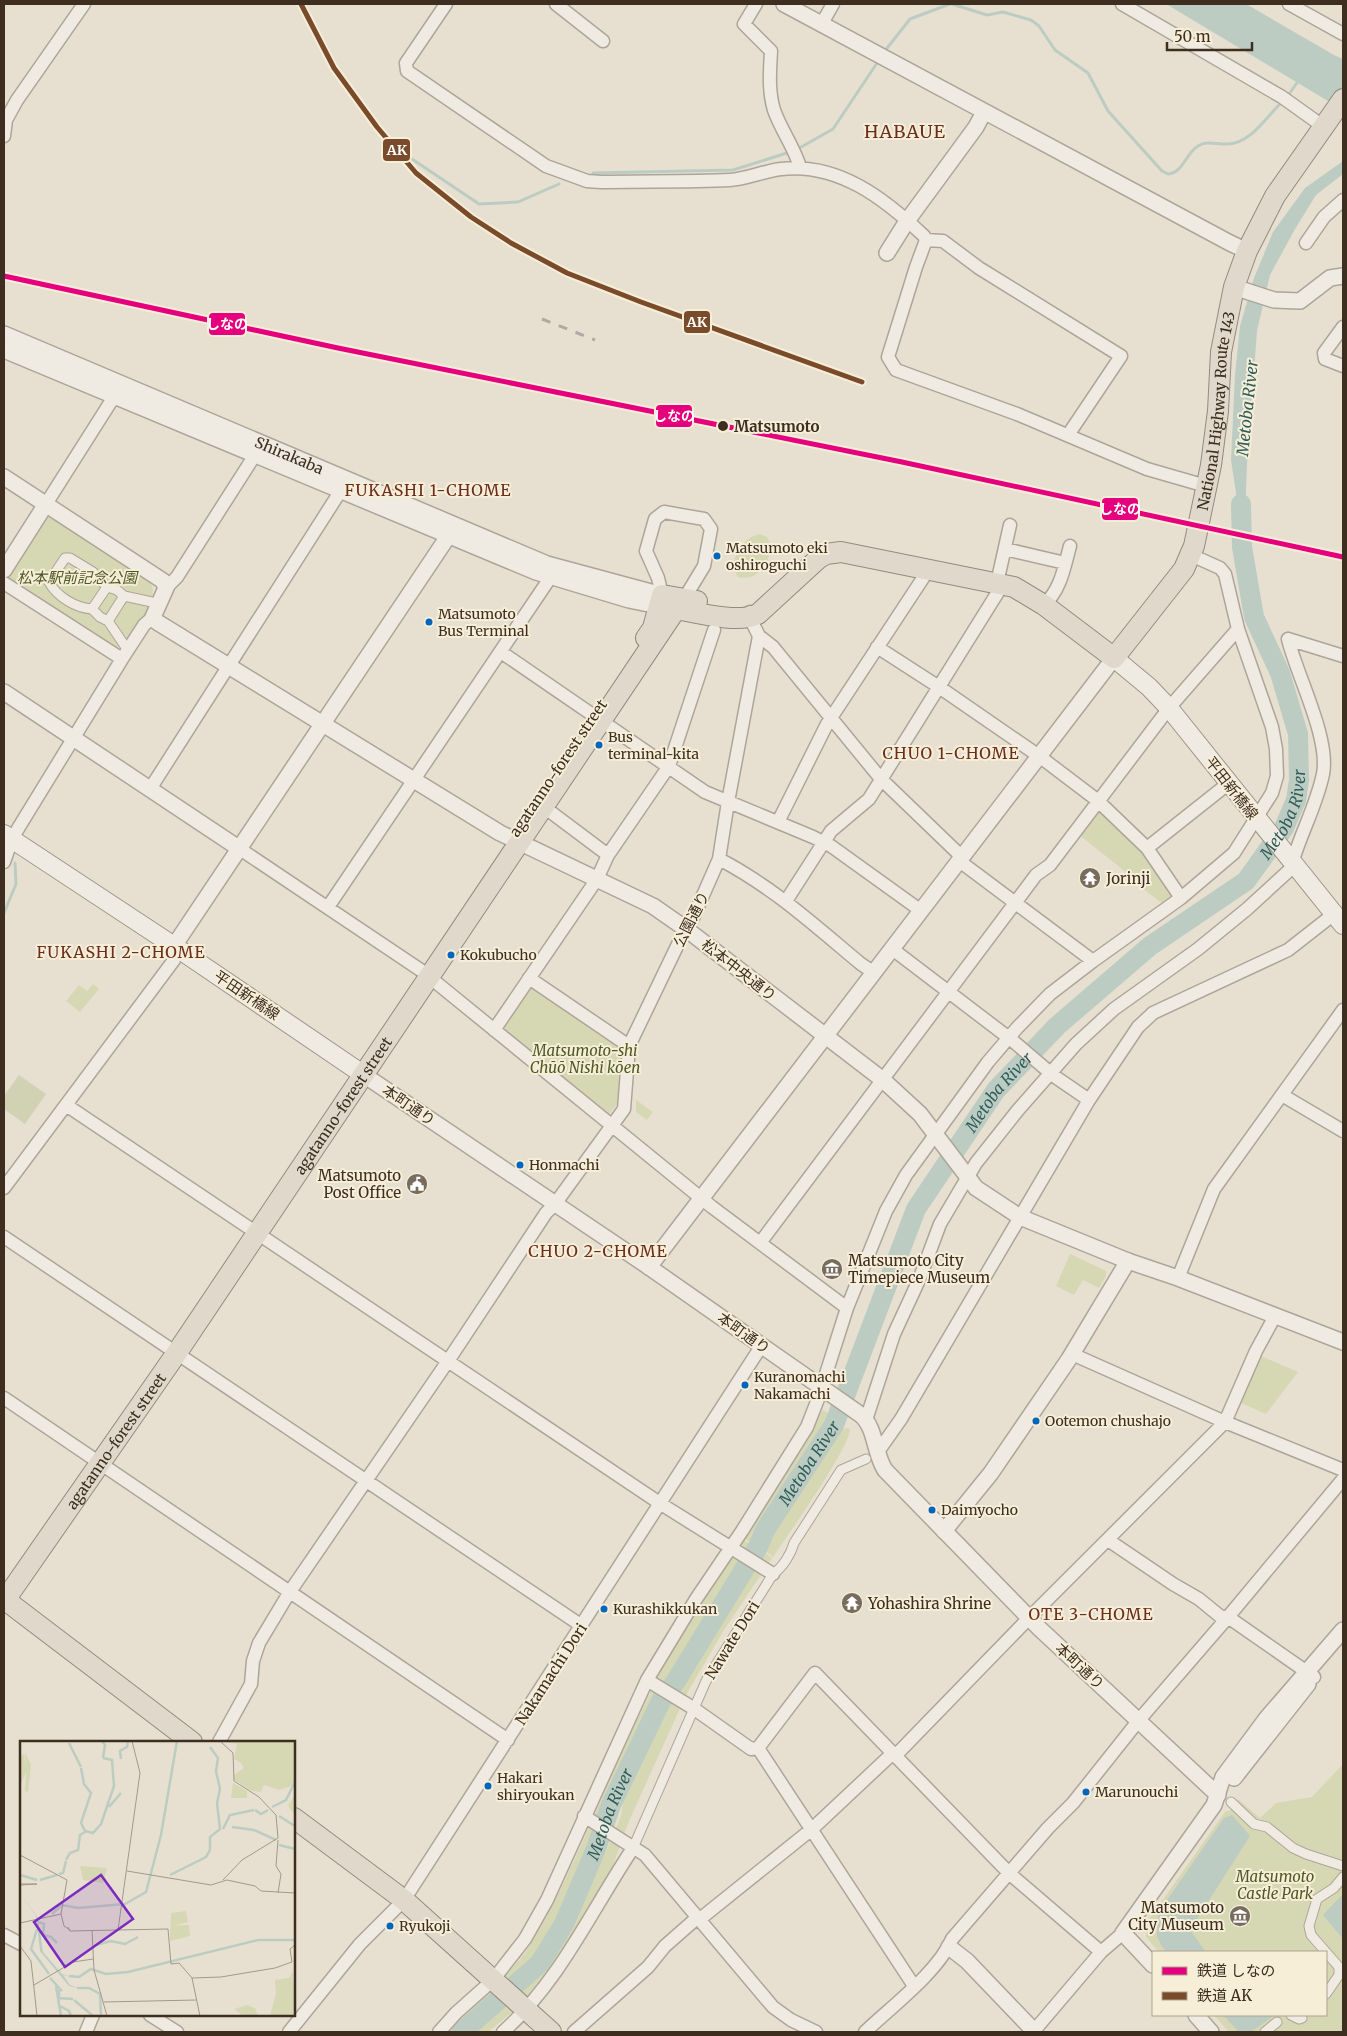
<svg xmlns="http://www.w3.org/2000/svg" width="1347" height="2036" font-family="Merriweather,'Noto Sans JP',serif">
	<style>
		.green { fill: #d6d7b3 }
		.cemetery { fill: #d1d1b3 }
		.water { fill: #bcccc2 }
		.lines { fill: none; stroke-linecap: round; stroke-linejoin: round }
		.stream { stroke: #bcccc2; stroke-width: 3 }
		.river { stroke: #bcccc2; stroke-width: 20 }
		.pedestrian-casing { stroke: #ada599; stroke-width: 11 }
		.minor-casing { stroke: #ada599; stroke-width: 15 }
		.tertiary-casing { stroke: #ada599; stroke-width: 18 }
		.secondary-casing { stroke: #9c958a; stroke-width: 20 }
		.trunk-casing { stroke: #928b80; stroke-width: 22 }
		.pedestrian { stroke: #efebe3; stroke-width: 9 }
		.minor { stroke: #efebe3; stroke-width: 12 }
		.tertiary { stroke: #efebe3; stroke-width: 15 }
		.secondary { stroke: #efebe3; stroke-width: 18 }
		.trunk { stroke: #e0d9cb; stroke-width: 20 }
		.rail { stroke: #afaaa2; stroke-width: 3; stroke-dasharray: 9 9; stroke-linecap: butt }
		.rail-1-casing { stroke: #f7eed8; stroke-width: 9 }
		.rail-2-casing { stroke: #f7eed8; stroke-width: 9 }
		.rail-1 { stroke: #e5007d; stroke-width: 5 }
		.rail-2 { stroke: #7a4b2a; stroke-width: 5 }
		.stop-dot { fill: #3d2e20; stroke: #f7eed8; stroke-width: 2 }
		.bus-dot { fill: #0065bd; stroke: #f7eed8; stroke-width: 2 }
		.labels { text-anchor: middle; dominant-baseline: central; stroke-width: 4; stroke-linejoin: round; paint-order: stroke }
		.bus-label { font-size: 14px; fill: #3d2e20; stroke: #f7eed8; text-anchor: start }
		.street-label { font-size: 15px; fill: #3d2e20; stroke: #f7eed8 }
		.stop-label { font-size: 15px; font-weight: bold; fill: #3d2e20; stroke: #f7eed8; text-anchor: start }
		.park-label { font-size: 15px; font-style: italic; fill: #4d5a26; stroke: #f7eed8 }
		.poi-label { font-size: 15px; fill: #3d2e20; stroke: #f7eed8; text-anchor: start }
		.water-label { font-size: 16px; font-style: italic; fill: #2f5d5a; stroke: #f7eed8 }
		.neighbourhood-label { font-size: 16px; letter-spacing: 1px; fill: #6b2e1e; stroke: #f7eed8 }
		.quarter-label { font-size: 18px; letter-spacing: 1px; fill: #6b2e1e; stroke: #f7eed8 }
		.inset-river { fill: none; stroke: #bcccc2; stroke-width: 2.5 }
		.inset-road { fill: none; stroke: #a3998a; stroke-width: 1 }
		.view { fill: #7b2cbf; fill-opacity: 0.15; stroke: #7b2cbf; stroke-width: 2.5 }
		.inset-edge { fill: none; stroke: #3d2e20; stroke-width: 2.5 }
		.line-badge { stroke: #f7eed8; stroke-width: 2 }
		.badge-label { font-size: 14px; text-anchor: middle; font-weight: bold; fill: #fff }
	</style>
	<rect width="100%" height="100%" fill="#e7e0d1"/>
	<path class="green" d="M52,515L148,577C164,600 136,627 124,646L116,648L9,579L10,571L44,517Z
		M760,534L767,537L771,545C770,563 758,582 738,577C727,561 742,537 760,534Z
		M1100,811L1143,850L1173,895L1163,904L1130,879L1132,877L1078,834L1095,812Z
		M93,984L99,989L80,1012L66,1001L79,985L87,991Z
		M533,988L619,1045L622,1051L617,1104L610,1113H603L504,1032L503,1026L529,990Z
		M636,1100L653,1112L647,1120L636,1112Z
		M1070,1254L1106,1271V1276L1099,1288L1083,1280L1074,1295L1056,1286Z
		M1261,1356L1298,1372L1266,1414L1239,1402Z
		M823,1410L831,1415L772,1507L753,1544L745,1539Z
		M847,1428L850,1429C849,1449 788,1535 773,1557L765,1551C771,1534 782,1523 787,1505L842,1429Z
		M743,1540L753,1545L744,1563L674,1680L660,1698L606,1810L594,1847L560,1922L537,1960L511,1979L499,1992L456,2032H447C473,2002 509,1979 530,1945C567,1885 591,1820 620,1757C654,1681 693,1607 743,1540Z
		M765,1553L772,1558L724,1630L686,1695L629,1821L611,1871L587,1916L533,1995L488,2032H468L498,2008L517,1995L555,1953L605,1854L621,1816L624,1794L637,1759L669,1700L679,1690L730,1604L754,1573Z
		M1343,1764V2032H1229L1214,2015H1326V1952H1159L1146,1937L1147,1922L1225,1812L1231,1810L1238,1799L1260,1818L1276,1803L1312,1797Z"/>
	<path class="cemetery" d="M19,1075L46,1094L25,1124L4,1109V1096Z"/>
	<path class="water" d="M1166,4H1246L1334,55L1343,59V110Z
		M1343,161V174L1316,195L1295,229L1270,275L1257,331L1247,464L1244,546L1231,460L1235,375L1240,326L1254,278L1273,232L1305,188Z
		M1232,1815L1250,1836L1190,1930L1206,1952H1167L1162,1947L1157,1936L1158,1913L1224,1818Z
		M1343,1894V1939L1323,1915Z
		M1223,2015H1270L1272,2017L1251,2032H1239Z"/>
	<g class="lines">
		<path class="stream" d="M952,4L987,15L1003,12L1031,20L1039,26L1055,50L1088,73L1108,111L1162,171L1168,174C1183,173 1186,153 1198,146C1207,140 1218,145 1228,144C1250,143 1265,119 1279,105
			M884,52L910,19L950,4
			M1289,94L1299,80
			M796,150L833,129L879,60
			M412,159L479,204L518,202L559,184
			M593,173L733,170L790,152
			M4,913L16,884L15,863"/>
		<path class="river" id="s1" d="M462,2032L540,1963L564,1924L596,1849L611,1805L661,1701L676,1681L758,1547L765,1530L834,1425L916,1209L996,1090L1057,1026L1150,946L1246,881L1284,828L1296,800L1299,780L1298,734L1280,673L1254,617L1242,547L1241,504"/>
		<g class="pedestrian-casing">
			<path id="pedestrian" d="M92,609C76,608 57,597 49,582L65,558H70L93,572L107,587
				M108,621L100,617L92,609L107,587L117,590L124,596
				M125,646L108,621L124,596L152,602
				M1231,1802L1254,1824L1267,1827L1293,1848L1306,1854L1343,1866
				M633,1848L706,1681L773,1574C783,1567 791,1554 794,1543L841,1470L866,1459
				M1326,1994L1339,1975V1967L1311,1935L1309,1926L1317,1899L1334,1888L1343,1877
				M1291,2015L1299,2019L1302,2018
				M1265,2032L1277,2022"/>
		</g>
		<g class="minor-casing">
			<path id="minor" d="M446,4L406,63L407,71L546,166L587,181L601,182C643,181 687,182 730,180C747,179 764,171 781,169C838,162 885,199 924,236L926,240L916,267L888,357L896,370L1017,414L1147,469L1206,486
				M556,4L603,41
				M756,4L744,24L771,51C770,71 768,90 774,110C781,130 794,147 800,167
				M1122,4L1282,97L1324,127
				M1289,4L1343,34
				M821,25L833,4
				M4,136L6,120L17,100L84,4
				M926,240L943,241L979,268L1121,356L1068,435
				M1306,243L1324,217L1343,200
				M1343,327L1324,353L1325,359L1343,366
				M46,504L110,403L122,390
				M1005,549L1065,563
				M4,583L122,659
				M997,583L1010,525
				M166,588L177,577L260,447
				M662,595L658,578L646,551L655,519L664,512L704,519L711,529L704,566L684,599
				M1044,605C1061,589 1064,568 1070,546
				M759,636L773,647L881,779L961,856
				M1288,639C1297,676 1330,738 1323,774C1317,803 1303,829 1294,857L1291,861
				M1288,639L1343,656
				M877,647L939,687L1039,756L1097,800L1147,848L1181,898
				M501,652L705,792L813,837L831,846L920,910
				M150,789L345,484
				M544,807L608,855
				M778,822L827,724L929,569
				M1147,848L1229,783
				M240,849L422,971L712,1207L847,1308
				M719,859C773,887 814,925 861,964L873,972
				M958,860L1093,961
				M4,862L12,839L19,827L122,659L144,625L153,617
				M786,901L831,831L869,799L1003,584
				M328,907L550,578
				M891,948L1013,1041L1054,1076L1089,1100
				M529,978L629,1046
				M494,1030L597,879L608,855L669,766L714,630
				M1282,1095L1343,1131
				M66,1105L661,1504L773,1574
				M4,1188L174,960V946
				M4,1237L582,1626
				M760,1243L1036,875L1050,865L1169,708L1238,629
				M1178,1278L1214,1189L1343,1010
				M1072,1354L1225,1422L1343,1470
				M4,1398L508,1740
				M866,1420L894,1334L919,1280L940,1224L976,1163L1018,1110L1076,1044L1114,1009L1198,949L1247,909L1295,865
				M877,1453L901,1419L1089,1100L1138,1027L1153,1013L1288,950L1334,914
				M1108,1540L1173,1584L1199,1599L1221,1617H1228L1314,1677
				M647,1680L693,1708L751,1749L758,1748
				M219,1742L251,1684L253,1661L259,1643L289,1593L448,1361L546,1213L555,1204L624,1109L629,1046L680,940L693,918L719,859L728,802L759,636L750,618V612
				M896,1755L1030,1617L1225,1422L1256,1351L1275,1316
				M584,1816L645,1855L773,2007L791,2020L816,2032
				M700,1919L812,1829L893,1753
				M4,1935L21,1944
				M914,1986L758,1748L815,1673L1010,1874L1101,1952
				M150,2015L177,2032
				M86,2032L93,2015
				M289,2032L360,1944L404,1900L762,1345
				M439,2032L456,2013L493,1980L525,1939L547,1900L647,1680L696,1599L742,1531L807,1427L818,1399L847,1308L886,1211L906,1175L988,1062L1017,1028L1050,994L1093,961L1181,898L1234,853L1272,793L1277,776L1276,749L1272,727L1238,629L1225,574L1220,568L1191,555
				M503,2032C560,1981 591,1911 633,1848
				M574,2032L648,1967L665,1946L698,1917
				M865,2032C891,2007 938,1972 952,1939L1048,1828L1073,1803L1139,1720L1228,1617L1343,1479
				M1033,2032L1101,1952L1123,1933"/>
		</g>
		<g class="tertiary-casing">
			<g id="tertiary">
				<path d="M784,4L1230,243L1247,251"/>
				<path d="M887,253L907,221L976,127L984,112"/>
				<path d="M1234,287L1274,300L1300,301L1330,278L1343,276"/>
				<path id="s2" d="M4,334L547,564L662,595"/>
				<path d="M4,350L536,572L629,600L668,608"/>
				<path d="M4,477L163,581L166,588L153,617L157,622L500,833L653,906L686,929L883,1080L920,1114L976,1188L1020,1217L1128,1261L1178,1278L1343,1342"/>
				<path d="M4,570L46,504"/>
				<path d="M4,692L240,849"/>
				<path d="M174,946L453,529"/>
				<path d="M364,1075L649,1267L861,1415C876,1428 874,1453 885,1470L1039,1628L1218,1795"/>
				<path d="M649,1267L1114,658"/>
				<path d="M944,1531L991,1473L1069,1359L1128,1261"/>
				<path d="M1234,1778L1308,1684"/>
				<path d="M949,1947L967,1961L1035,2032"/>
				<path d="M1153,1965L1123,1933L1214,1805L1223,1777L1266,1719L1343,1630"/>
				<path d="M1196,2015L1211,2032"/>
			</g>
		</g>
		<g class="secondary-casing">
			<path id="secondary" d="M1114,658L1149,687L1169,708L1343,925
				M4,834L174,946L364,1075"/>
		</g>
		<g class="trunk-casing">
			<g id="trunk">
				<path d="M646,638L653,628L662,595L697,601"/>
				<path d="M4,1599L192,1742"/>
				<path id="s3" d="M5,1600L176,1354L676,609C698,613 739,624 758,614L819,558L826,554L841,552L1014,587L1044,605L1114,658L1184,569L1194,546L1211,465L1218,411L1221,352L1234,287L1247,251L1275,196L1343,99"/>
				<path d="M294,1818L404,1900L551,2032"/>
			</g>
		</g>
		<use href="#pedestrian" class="pedestrian"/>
		<use href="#minor" class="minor"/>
		<use href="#tertiary" class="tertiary"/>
		<use href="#secondary" class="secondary"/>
		<use href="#trunk" class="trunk"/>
		<path class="rail" d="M542,319L595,340"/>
		<g class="rail-1-casing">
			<path id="rail-1" d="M4,276L338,348L902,462L1343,557"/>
		</g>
		<g class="rail-2-casing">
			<path id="rail-2" d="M301,4L334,68L377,127L416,173L471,217L511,243L567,273L641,302L862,382"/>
		</g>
		<use href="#rail-1" class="rail-1"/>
		<use href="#rail-2" class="rail-2"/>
	</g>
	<defs>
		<g id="temple-disc" transform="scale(1.125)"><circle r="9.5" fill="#786c5e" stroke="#f7eed8"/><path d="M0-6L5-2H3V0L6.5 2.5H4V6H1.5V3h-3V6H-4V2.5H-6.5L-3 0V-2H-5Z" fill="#fff"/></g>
		<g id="civic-disc" transform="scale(1.125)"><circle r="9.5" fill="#786c5e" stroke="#f7eed8"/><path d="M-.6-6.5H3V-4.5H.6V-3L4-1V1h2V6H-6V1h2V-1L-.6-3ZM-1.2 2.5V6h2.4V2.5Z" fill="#fff"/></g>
		<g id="museum-disc" transform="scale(1.125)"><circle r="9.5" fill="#786c5e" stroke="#f7eed8"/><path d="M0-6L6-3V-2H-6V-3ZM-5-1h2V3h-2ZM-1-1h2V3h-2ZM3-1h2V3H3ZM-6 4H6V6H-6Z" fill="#fff"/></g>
	</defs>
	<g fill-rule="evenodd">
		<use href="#temple-disc" x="1090" y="878"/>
		<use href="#civic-disc" x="417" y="1184"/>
		<use href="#museum-disc" x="832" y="1269"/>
		<use href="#temple-disc" x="852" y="1603"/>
		<use href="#museum-disc" x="1240" y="1916"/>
	</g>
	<circle class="stop-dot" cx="723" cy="426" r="6"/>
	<g class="bus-dot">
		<circle cx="717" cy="556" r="4.5"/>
		<circle cx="429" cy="622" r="4.5"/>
		<circle cx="599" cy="745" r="4.5"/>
		<circle cx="451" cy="955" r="4.5"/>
		<circle cx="520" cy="1165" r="4.5"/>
		<circle cx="745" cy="1385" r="4.5"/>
		<circle cx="1036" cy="1421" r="4.5"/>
		<circle cx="932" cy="1510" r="4.5"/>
		<circle cx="604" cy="1609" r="4.5"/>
		<circle cx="488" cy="1786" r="4.5"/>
		<circle cx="1086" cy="1792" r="4.5"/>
		<circle cx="390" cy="1926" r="4.5"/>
	</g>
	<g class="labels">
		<g class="bus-label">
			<text x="726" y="548">Matsumoto eki<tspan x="726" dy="17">oshiroguchi</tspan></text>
			<text x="438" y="614">Matsumoto<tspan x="438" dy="17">Bus Terminal</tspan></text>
			<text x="608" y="737">Bus<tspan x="608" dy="17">terminal-kita</tspan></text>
			<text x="460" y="955">Kokubucho</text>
			<text x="529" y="1165">Honmachi</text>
			<text x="754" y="1377">Kuranomachi<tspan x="754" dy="17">Nakamachi</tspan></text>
			<text x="1045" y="1421">Ootemon chushajo</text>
			<text x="941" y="1510">Daimyocho</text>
			<text x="613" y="1609">Kurashikkukan</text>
			<text x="497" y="1778">Hakari<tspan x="497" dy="17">shiryoukan</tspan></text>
			<text x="1095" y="1792">Marunouchi</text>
			<text x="399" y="1926">Ryukoji</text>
		</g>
		<g class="street-label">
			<text stroke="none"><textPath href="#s3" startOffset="1961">National Highway Route 143</textPath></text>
			<text stroke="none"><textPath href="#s2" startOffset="310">Shirakaba</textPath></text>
			<text transform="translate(558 768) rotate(-56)">agatanno-forest street</text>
			<text transform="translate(1232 788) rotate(52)">平田新橋線</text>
			<text transform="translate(691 919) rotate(-63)">公園通り</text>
			<text transform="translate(739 970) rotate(38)">松本中央通り</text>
			<text transform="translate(247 995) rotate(34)">平田新橋線</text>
			<text transform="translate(409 1105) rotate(34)">本町通り</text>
			<text stroke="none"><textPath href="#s3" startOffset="599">agatanno-forest street</textPath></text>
			<text transform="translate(744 1333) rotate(35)">本町通り</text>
			<text stroke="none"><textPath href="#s3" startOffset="194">agatanno-forest street</textPath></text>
			<text transform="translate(732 1640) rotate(-58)">Nawate Dori</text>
			<text transform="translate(1080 1666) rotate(43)">本町通り</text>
			<text transform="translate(551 1674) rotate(-57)">Nakamachi Dori</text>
		</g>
		<g class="stop-label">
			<text x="734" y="426">Matsumoto</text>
		</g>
		<g class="park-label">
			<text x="77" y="577">松本駅前記念公園</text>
			<text x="585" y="1050">Matsumoto-shi<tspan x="585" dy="17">Chūō Nishi kōen</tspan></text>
			<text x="1275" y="1876">Matsumoto<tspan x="1275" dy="17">Castle Park</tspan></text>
		</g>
		<g class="poi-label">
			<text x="1106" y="878">Jorinji</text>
			<text x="401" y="1175" text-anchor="end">Matsumoto<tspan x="401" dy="17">Post Office</tspan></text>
			<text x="848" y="1260">Matsumoto City<tspan x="848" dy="17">Timepiece Museum</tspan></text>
			<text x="868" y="1603">Yohashira Shrine</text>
			<text x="1224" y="1907" text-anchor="end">Matsumoto<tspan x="1224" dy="17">City Museum</tspan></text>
		</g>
		<g class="water-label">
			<text transform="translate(1247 408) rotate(-84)">Metoba River</text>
			<text stroke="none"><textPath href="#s1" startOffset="1499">Metoba River</textPath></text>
			<text stroke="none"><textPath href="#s1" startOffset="1094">Metoba River</textPath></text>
			<text stroke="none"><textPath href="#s1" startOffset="674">Metoba River</textPath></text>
			<text stroke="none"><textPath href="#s1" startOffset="269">Metoba River</textPath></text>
		</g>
		<g class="neighbourhood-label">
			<text x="428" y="490">FUKASHI 1-CHOME</text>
			<text x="951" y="753">CHUO 1-CHOME</text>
			<text x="121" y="952">FUKASHI 2-CHOME</text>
			<text x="598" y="1251">CHUO 2-CHOME</text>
			<text x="1091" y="1614">OTE 3-CHOME</text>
		</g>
		<g class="quarter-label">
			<text x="905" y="131">HABAUE</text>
		</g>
	</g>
	<g transform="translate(20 1741)">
		<rect width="275" height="275" fill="#e7e0d1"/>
		<path d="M201,0H275V74L268,65L274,55L275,44L259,49L244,44L241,51L232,50L213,38L214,34L224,27L220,21L214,18L217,3ZM5,11L11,24L8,51L5,50L6,31L0,45V16L4,13L6,28ZM213,42L227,50V57H211ZM60,125L87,127L83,142L63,139ZM166,170L168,181L153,185L169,184L170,195L150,200L151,172ZM273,230L275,275H250L256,252L255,239L269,237ZM227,264L235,267L238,275H223L214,268Z" fill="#d6d7b3"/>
		<path d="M0,152L18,177L23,211L42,233L52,236L43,234L50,244L61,248L49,245L20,210L16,175Z" fill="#bcccc2"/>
		<path class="inset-river" d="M82,0L85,4L83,17M49,2L61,26M101,18L100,10L107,6L108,0M61,27L64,43L71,52L61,82L65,90L73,92L81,83L94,45L92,19L83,17M89,66L101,52M252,66L266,59L275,41M235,69L241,73L248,69M259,75L275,85M212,86L234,89L256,99M203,88L210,74L234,69M259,104L275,108M46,119L50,112L58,109L60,94L65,91M39,133L43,132L46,120M0,134L17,139M150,134L186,116L190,109V96L200,88L197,62L200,48L196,30L198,17L190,6M20,139L37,134M32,173L42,164L58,167L105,163L126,151L141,94L157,0M19,181L24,183L23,194L31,196L37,202M17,188L11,208L29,233M76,204L91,200L105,203L118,196M49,235L59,236L71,228L86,233L108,231L238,199H275M30,237L42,250M36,245L41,275M57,247H69L80,253L81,275M39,249V257L53,258M54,259L73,275M38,264L49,270L51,275"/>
		<path class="inset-road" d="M200,0L213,12L214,40L239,56L256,74L258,97L222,119L203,139M258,99L256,125L261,133L258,152M0,114L47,139L41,173M107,130L191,144L207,139L235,145L241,150L275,152M0,143H17L0,144M0,182L41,173L44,185L50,189M48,186L50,190L98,189L120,32L112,0M72,189L74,229L87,275M98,189L148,188L151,223L159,222L172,237L180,275M0,205L11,220L17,275M172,237L201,236L255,227L272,221L270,208L275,204M14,244L53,221L73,218M84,261L176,259"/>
		<path class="view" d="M81,134L113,178L45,226L14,181Z"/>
		<rect width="275" height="275" class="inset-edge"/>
	</g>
	<g class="line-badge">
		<rect x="382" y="138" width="29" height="24" rx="5" fill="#7a4b2a"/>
		<rect x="683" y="310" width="28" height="24" rx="5" fill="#7a4b2a"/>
		<rect x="208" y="312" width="38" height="24" rx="5" fill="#e5007d"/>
		<rect x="655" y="404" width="38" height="24" rx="5" fill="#e5007d"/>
		<rect x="1101" y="497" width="38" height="24" rx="5" fill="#e5007d"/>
	</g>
	<g class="badge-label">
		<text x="397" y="155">AK</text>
		<text x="697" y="327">AK</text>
		<text x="227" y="329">しなの</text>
		<text x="674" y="421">しなの</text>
		<text x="1120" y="514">しなの</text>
	</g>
	<rect width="1347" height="2036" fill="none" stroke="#3d2e20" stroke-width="10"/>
	<rect x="1152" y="1951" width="175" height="65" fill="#f7eed8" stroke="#ada18e"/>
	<rect x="1162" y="1967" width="25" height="8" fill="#e5007d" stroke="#ada18e"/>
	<text x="1197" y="1976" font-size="15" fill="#3d2e20">鉄道 しなの</text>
	<rect x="1162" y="1992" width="25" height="8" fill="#7a4b2a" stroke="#ada18e"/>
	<text x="1197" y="2001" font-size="15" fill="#3d2e20">鉄道 AK</text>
	<path d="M1167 42v8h85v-8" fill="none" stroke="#3d2e20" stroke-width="2.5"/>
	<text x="1174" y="42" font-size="15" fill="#3d2e20" stroke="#f7eed8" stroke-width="4" paint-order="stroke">50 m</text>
</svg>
